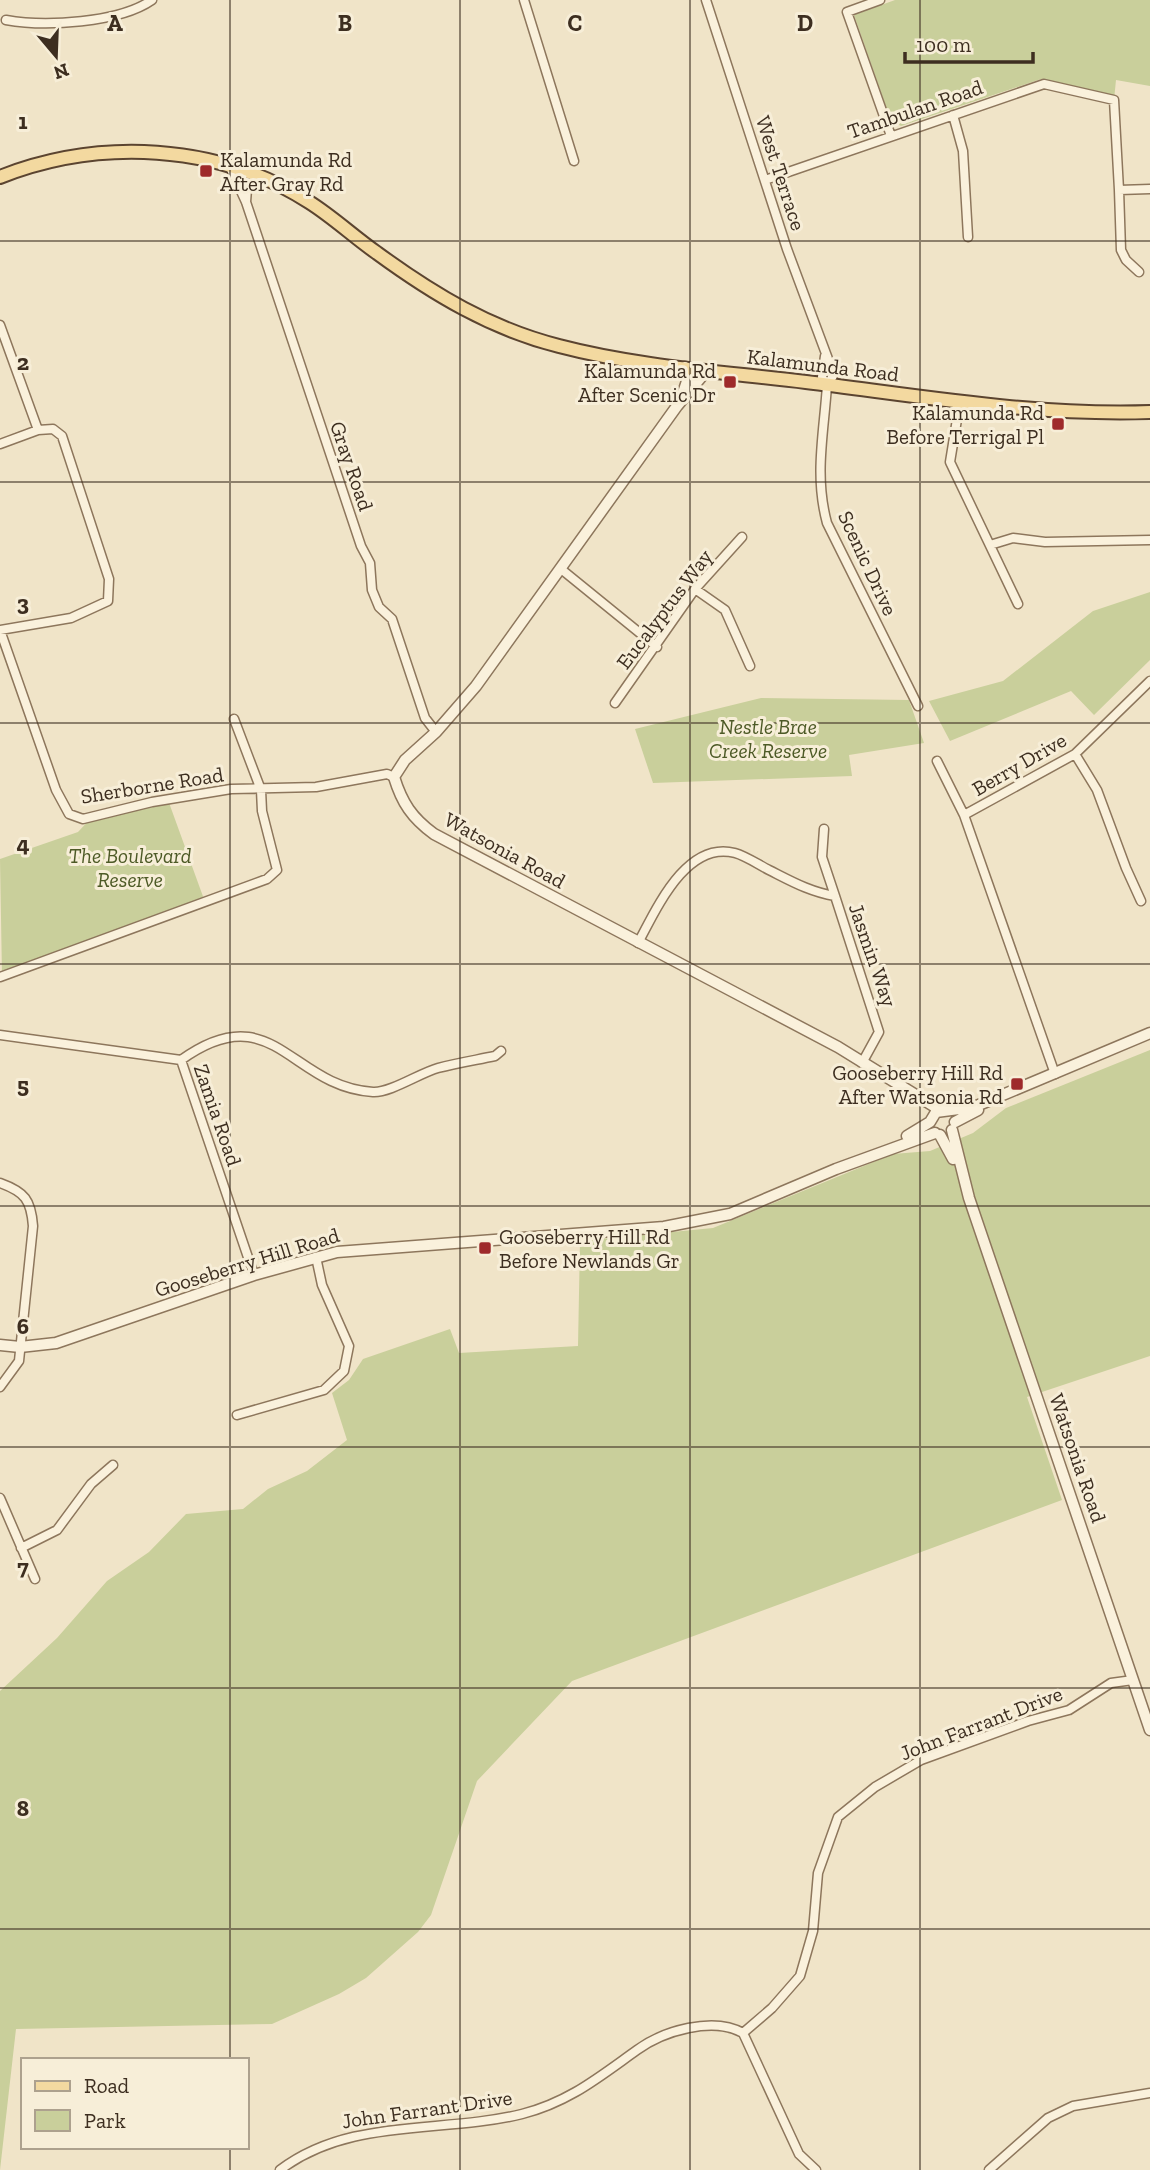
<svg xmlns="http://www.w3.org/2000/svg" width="1150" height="2170" font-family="'Zilla Slab',serif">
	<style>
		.green { fill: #c9cf9b }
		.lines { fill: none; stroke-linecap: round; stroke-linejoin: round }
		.minor-casing { stroke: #8d765c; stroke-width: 11 }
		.tertiary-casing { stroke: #8d765c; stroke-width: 13 }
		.primary-casing { stroke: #5b4430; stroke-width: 16 }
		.minor { stroke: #faf1dc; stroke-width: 8 }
		.tertiary { stroke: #faf1dc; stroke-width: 10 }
		.primary { stroke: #f3d9a0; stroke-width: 12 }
		.grid { fill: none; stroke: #3d2e20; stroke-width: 2; stroke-opacity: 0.55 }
		.poi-dot { fill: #9e2a2b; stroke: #f7eed8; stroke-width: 2.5 }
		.labels { text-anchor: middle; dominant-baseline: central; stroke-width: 6; stroke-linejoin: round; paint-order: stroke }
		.street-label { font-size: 21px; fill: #3d2e20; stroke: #f7eed8 }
		.poi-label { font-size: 21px; fill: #3d2e20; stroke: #f7eed8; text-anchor: end }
		.park-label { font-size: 21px; font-style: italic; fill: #4d5a26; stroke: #f7eed8 }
		.grid-label { font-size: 23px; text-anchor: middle; font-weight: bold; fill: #3d2e20; stroke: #f7eed8; stroke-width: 6; stroke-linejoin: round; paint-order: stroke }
	</style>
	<rect width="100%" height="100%" fill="#f0e4c8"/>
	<path class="green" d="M895,0H1150V86L1116,80L1114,100L1044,84L1041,79L901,126L891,121L854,15Z
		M1150,592V660L1094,715L1071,691L950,741L929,701L1003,681L1093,611Z
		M761,698L909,700L924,743L849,755L852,776L653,783L635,729Z
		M168,800L205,902L2,976L0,859L78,832L93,816Z
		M1150,1050V1356L1027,1397L1062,1500L572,1681L477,1781L431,1915L418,1932L366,1978L339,1994L272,2024L16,2029L0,2170V1691L57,1638L107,1581L149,1552L186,1514L243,1509L268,1489L307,1471L347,1440L332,1393L349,1380L363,1359L450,1329L459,1353L578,1346L580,1241L713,1228L893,1154L930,1151L973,1133L1006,1108Z"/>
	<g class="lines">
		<g class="minor-casing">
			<path id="minor" d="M524,0L574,161
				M706,0L787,249L831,367L833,376L827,385C824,433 814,475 827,523L918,706
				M880,0L847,12L891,136
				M6,20C45,27 119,23 152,0
				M953,115L963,151L968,237
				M230,167L246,202L361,546L370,563L372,590L379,607L392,619L425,718L436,732
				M765,180L1044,84L1114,100L1119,190L1150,189
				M1119,190L1121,250L1126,260L1139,272
				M246,202L247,189L257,176
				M0,325L38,430L53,429L62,436L109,579L108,601L71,618L0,630
				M825,356L822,377L827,385
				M960,401L950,462L1018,604
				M0,444L38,430
				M990,545L1013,538L1045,542L1150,540
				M561,569L657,647
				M695,589L725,610L750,666
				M0,630L56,790L69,814L83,819L152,802L231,789L316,787L387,774L394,777
				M615,703L695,589L742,537
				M1075,754L1097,790L1126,868L1141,901
				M937,761L964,815L1055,1074
				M964,815L1075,754L1150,681
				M824,829L822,857L835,896
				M638,943C656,910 686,840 735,853C746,856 759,865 769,870C791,881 810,892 835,896L879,1032L862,1063
				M0,977L267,879L277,870L262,811L261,790L234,719
				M0,1035L181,1060L254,1275
				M181,1060C273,994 290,1087 373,1092C390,1093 420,1073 438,1068C457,1063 476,1060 495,1056L501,1051
				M0,1183C25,1192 31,1200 33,1226L19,1361L0,1387
				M237,1415L324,1390L344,1371L349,1346L322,1285L316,1257
				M0,1498L35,1579
				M21,1548L57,1530L91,1484L113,1465
				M743,2033L799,2154L816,2170
				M280,2170C350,2117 440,2134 522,2114C569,2102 599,2077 637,2050C663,2031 713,2016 743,2033L772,2008L800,1976L813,1931L818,1873L838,1817L875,1787L921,1760L1028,1721L1069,1710L1111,1683L1133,1680
				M989,2170L1048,2118L1073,2106L1150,2093"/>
		</g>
		<g class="tertiary-casing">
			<path id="tertiary" d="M707,370L677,406L476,686L436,732L405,760L394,777C402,803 412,818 434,834L838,1047L940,1110
				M682,396L687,381L685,367
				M955,1122L978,1110
				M952,1130L969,1198L1150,1730
				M940,1135L953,1159
				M907,1136L930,1122L936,1112L974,1107L1150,1033
				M0,1345L20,1347L56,1343L254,1275L337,1252L664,1227L730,1214L836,1169L935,1133"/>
		</g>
		<g class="primary-casing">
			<path id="primary" d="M0,177C99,138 217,143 309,202C333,217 354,237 377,253C433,294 491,329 559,346C639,367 724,372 806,382C920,396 1034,416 1150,412"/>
		</g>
		<use href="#minor" class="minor"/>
		<use href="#tertiary" class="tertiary"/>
		<use href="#primary" class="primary"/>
	</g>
	<path class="grid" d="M230,0V2060M460,0V2170M690,0V2170M920,0V2170M0,241H1150M0,482H1150M0,723H1150M0,964H1150M0,1206H1150M0,1447H1150M0,1688H1150M0,1929H1150M230,2147V2170"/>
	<g class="poi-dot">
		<rect x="199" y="164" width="14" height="14" rx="3.5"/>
		<rect x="723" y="375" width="14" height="14" rx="3.5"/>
		<rect x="1051" y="417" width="14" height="14" rx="3.5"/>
		<rect x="1010" y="1077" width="14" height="14" rx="3.5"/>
		<rect x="478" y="1241" width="14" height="14" rx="3.5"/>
	</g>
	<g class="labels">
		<g class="street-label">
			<text transform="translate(915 109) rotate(-19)">Tambulan Road</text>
			<text transform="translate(781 173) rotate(72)">West Terrace</text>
			<text transform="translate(823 365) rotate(7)">Kalamunda Road</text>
			<text transform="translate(352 466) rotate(71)">Gray Road</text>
			<text transform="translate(868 563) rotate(65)">Scenic Drive</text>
			<text transform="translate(664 609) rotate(-53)">Eucalyptus Way</text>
			<text transform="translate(1019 764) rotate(-30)">Berry Drive</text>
			<text transform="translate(152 785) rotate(-9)">Sherborne Road</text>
			<text transform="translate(505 850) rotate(29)">Watsonia Road</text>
			<text transform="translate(873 955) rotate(71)">Jasmin Way</text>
			<text transform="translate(218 1115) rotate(71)">Zamia Road</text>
			<text transform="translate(247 1262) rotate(-17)">Gooseberry Hill Road</text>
			<text transform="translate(1078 1458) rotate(71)">Watsonia Road</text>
			<text transform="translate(981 1723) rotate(-21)">John Farrant Drive</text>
			<text transform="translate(427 2109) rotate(-8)">John Farrant Drive</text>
		</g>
		<g class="poi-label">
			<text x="220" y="159" text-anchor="start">Kalamunda Rd<tspan x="220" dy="24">After Gray Rd</tspan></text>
			<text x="716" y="370">Kalamunda Rd<tspan x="716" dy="24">After Scenic Dr</tspan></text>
			<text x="1044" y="412">Kalamunda Rd<tspan x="1044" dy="24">Before Terrigal Pl</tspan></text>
			<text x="1003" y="1072">Gooseberry Hill Rd<tspan x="1003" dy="24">After Watsonia Rd</tspan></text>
			<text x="499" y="1236" text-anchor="start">Gooseberry Hill Rd<tspan x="499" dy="24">Before Newlands Gr</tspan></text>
		</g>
		<g class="park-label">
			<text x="768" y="726">Nestle Brae<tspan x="768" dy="24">Creek Reserve</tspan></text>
			<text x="130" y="855">The Boulevard<tspan x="130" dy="24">Reserve</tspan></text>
		</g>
	</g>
	<g class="grid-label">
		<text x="115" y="31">A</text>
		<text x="345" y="31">B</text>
		<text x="575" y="31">C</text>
		<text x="805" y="31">D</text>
		<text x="23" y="129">1</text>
		<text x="23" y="370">2</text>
		<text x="23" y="611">3</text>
		<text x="23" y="852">4</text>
		<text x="23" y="1093">5</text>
		<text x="23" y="1334">6</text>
		<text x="23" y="1575">7</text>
		<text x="23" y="1816">8</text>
	</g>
	<rect x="21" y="2058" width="228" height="91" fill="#f7eed8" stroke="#ada18e" stroke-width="2"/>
	<rect x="35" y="2081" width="35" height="10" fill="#f3d9a0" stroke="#ada18e" stroke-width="2"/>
	<text x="84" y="2093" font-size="21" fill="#3d2e20">Road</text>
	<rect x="35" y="2110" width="35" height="21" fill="#c9cf9b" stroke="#ada18e" stroke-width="2"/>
	<text x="84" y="2128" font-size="21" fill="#3d2e20">Park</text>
	<g transform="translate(56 56) rotate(161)" stroke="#f7eed8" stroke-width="5" paint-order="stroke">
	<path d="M0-5L12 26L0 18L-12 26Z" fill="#3d2e20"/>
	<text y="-10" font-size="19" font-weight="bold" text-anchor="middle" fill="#3d2e20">N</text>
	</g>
	<path d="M905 52v10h128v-10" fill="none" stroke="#3d2e20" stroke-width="3.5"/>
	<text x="916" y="52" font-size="21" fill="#3d2e20" stroke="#f7eed8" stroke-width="5" paint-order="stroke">100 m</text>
</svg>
